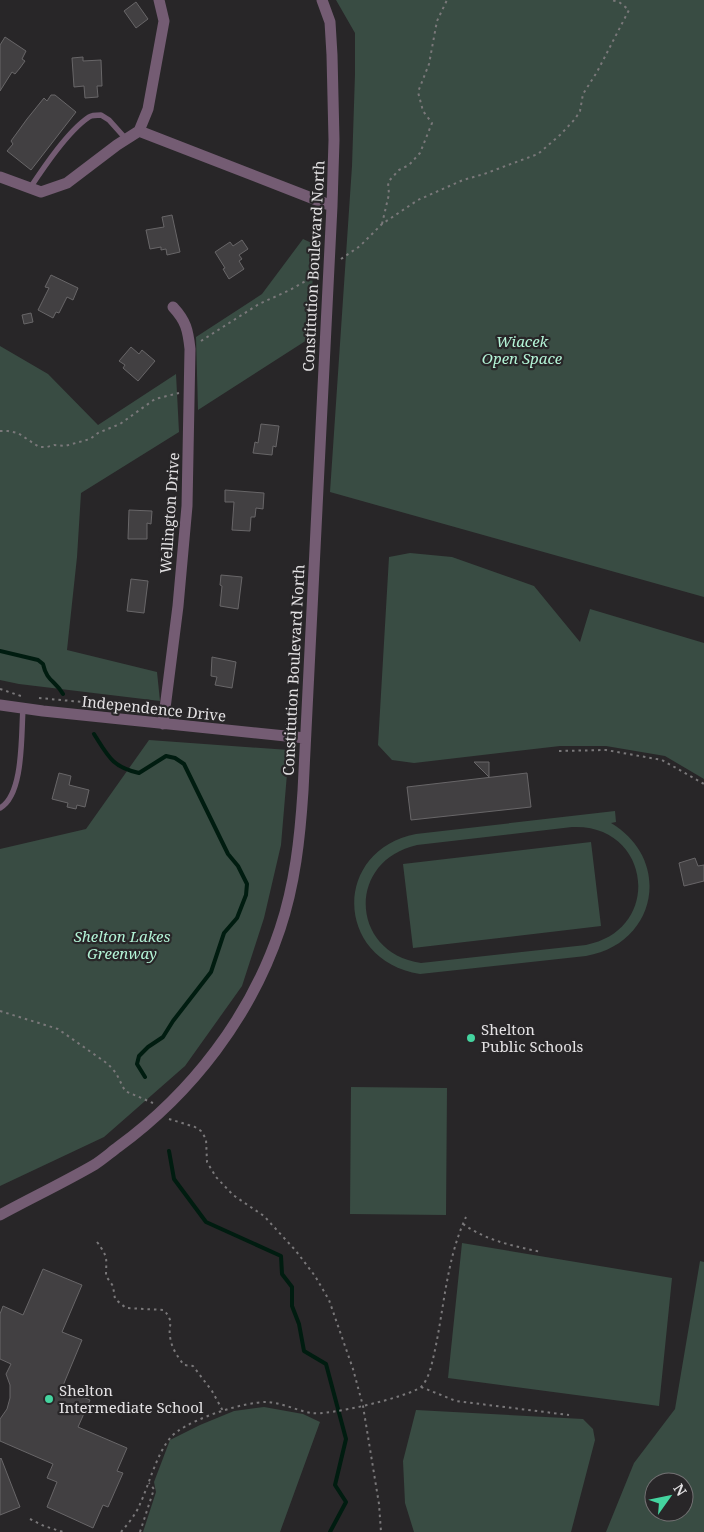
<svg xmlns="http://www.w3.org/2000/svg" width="704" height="1532" font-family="'Noto Serif',serif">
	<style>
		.green { fill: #394c43; fill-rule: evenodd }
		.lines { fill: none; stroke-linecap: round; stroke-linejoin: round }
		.stream { stroke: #001c10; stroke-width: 4 }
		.building { fill: #424042; stroke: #686668 }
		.path { stroke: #7a787a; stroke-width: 2; stroke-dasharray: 2.5 4; stroke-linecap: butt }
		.service { stroke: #745c73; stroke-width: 5.5 }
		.minor { stroke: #745c73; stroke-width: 11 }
		.poi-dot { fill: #44d49f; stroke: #282628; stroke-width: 2 }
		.labels { text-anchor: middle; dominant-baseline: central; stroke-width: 4.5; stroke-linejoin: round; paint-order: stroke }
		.street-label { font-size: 15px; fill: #e3e1e3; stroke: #282628 }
		.park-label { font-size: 15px; font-style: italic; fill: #b3f3d6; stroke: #282628 }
		.poi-label { font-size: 15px; fill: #e3e1e3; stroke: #282628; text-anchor: start }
	</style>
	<rect width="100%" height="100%" fill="#282628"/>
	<path class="green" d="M336,0H704V597L330,492L352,166L355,74V33Z
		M303,239L316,245L307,340L198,410L196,337L262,294Z
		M0,346L48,374L98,425L176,374L179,432L81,493L77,557L67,650L157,672L160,701L19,684L0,680Z
		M410,553L452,557L534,586L580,642L590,609L704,643V779L665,756L606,746H560L414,763L392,760L378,745L389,557Z
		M149,740L289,750L281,845L264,918L242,986L185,1066L104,1137L0,1186V849L86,829Z
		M615,811L616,822L611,823C673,860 657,944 586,956L420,974C335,961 331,851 416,834ZM572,827C651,823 664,930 586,945L421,963C350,953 346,861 417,845Z
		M591,842L601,926L413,948L403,864Z
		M351,1087L447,1088L446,1215L350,1214Z
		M462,1243L672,1278L659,1406L448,1378Z
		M700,1261L704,1262V1532H606L634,1463L675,1409ZM654,1482H684V1512H654Z
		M264,1407L303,1414L320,1422L280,1532H143L156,1492L154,1482L170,1440L200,1425L234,1411Z
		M416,1410L583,1419L593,1429L595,1440L571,1532H414L405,1503L403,1461Z"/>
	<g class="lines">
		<path class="stream" d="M0,651L38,660L43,664C47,682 55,680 63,694
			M94,734C108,756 112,767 139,773L166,756L175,758L184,764L228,854L238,866L247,884L246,895L237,918L224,933L211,972L173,1021L163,1037L148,1047L139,1056L137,1064L145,1077
			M169,1151L174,1179L206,1222L281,1256L282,1274L292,1287V1306L299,1324L304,1351L326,1364L346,1439L335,1485L346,1502L330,1532"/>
	</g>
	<path class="building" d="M136,2L148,19L136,28L124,11Z
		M5,37L26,51L22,59L25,61L20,68L15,74L12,72L0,91V45Z
		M83,57V61L101,60L102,86H97L98,97L85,98L84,86L74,87L72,58Z
		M51,95H55L76,112L31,170L7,151L13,144L11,141L27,119L44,98L47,101Z
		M172,215L180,252L167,255L166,249L161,250V247L150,249L146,230L164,227L162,217Z
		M242,240L248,249L239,255L242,259L239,261L244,269L229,279L223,269L225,268L215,252L230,242L233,246Z
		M51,275L78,288L73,300L67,297L59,313L56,312L53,318L38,310L49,288L45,287Z
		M31,313L33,322L24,324L22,315Z
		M131,347L139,354L142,350L155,361L138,381L123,368L125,365L119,361Z
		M261,424L279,426L276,447L273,446L272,455L253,453L255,442L258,443Z
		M225,490L264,493L263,509L256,508L255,517H251L250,531L232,530L234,502H225Z
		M129,510L152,511L151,524L147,523V539H128Z
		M221,575L242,577L238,609L220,606L222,586L220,585Z
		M131,579L148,581L144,613L127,611Z
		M212,657L236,662L232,688L215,685L217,677L211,676Z
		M474,762H489V777Z
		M59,773L71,776L69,785L89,790L85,807L77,805L76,809L67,807L68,803L52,799Z
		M527,773L531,807L411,820L407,787Z
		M695,858L698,866L704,865V881L684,886L679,863Z
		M43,1269L82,1285L62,1332L82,1340L62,1388L90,1400L78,1427L127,1448L117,1471L123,1473L108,1507L103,1505L93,1528L47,1507L57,1482L47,1478L53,1464L0,1441V1419L7,1409L10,1398V1385L6,1374L11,1364L0,1359V1314L3,1306L23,1315Z
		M1,1458L20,1507L0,1515V1459Z"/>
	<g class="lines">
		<path class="path" d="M382,224L389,194L388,182L399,170L409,165L420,153L432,123L423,111L418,92L429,64L437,21L447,0
			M341,259L360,246L382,224L418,200L463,180L484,174L538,154L560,135L575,119L580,111L583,94L597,72L629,10L619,2L611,0
			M201,341L259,304L290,290L318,274
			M0,431H8L18,433L39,447H47L54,445L65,446L90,439L98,433L120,424L155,399L179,393
			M0,689L21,696
			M39,698L126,706L153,707
			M175,711L205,715
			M286,725L295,720
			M559,751L606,750L662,760L704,784
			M0,1011L58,1029L108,1064L116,1073L125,1091L153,1103
			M169,1119L195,1127L201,1131L206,1139L207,1162L216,1177L233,1195L264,1216L296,1251L315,1276L329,1300L353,1369L363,1406L379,1504L381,1532
			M463,1224C487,1241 514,1246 541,1252
			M97,1242C109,1258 106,1259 106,1276L113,1286L115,1299L126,1308L164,1310C175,1324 168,1323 170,1336C171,1347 177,1356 184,1365L193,1366L212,1391L223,1411
			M421,1387L456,1401L569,1415
			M30,1519L44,1526L63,1532
			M121,1532C128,1524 136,1514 140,1504C150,1483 159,1443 178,1431C198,1417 243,1402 267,1402C282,1403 296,1410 311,1413C328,1416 408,1397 421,1387C427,1381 430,1371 432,1363C444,1315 445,1262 466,1217
			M140,1532L154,1489L149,1483"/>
		<path class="service" d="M30,188C44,167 68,131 89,117C92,115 97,115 101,115L109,120L126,139
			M0,808C24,795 21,734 23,709"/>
		<path class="minor" d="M139,131L332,206
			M0,177L41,192L67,183L117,145L139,131L148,109L164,21L159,0
			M0,705L43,711L305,738
			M163,724L178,606L187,506L190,349C188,330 186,321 173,307
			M0,1215C31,1198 63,1183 94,1165C102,1160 110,1153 118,1147C192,1093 251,1016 280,929C295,884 300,838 303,791L332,206L334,140L332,55L330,22L322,0"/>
	</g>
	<g class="poi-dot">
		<circle cx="471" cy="1038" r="5"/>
		<circle cx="49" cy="1399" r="5"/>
	</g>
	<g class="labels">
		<g class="street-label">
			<text transform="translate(313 266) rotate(-87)">Constitution Boulevard North</text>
			<text transform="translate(169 513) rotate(-86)">Wellington Drive</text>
			<text transform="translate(293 670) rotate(-87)">Constitution Boulevard North</text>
			<text transform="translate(154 708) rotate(6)">Independence Drive</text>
		</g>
		<g class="park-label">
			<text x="522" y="341">Wiacek<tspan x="522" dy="17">Open Space</tspan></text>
			<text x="122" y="936">Shelton Lakes<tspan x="122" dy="17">Greenway</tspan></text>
		</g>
		<g class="poi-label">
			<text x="481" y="1029">Shelton<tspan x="481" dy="17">Public Schools</tspan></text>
			<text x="59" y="1390">Shelton<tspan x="59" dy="17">Intermediate School</tspan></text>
		</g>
	</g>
	<g transform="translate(669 1497) rotate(57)"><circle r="24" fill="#282628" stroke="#737173"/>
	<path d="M0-4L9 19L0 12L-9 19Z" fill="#44d49f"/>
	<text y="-8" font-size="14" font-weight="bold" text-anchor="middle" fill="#e3e1e3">N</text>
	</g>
</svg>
